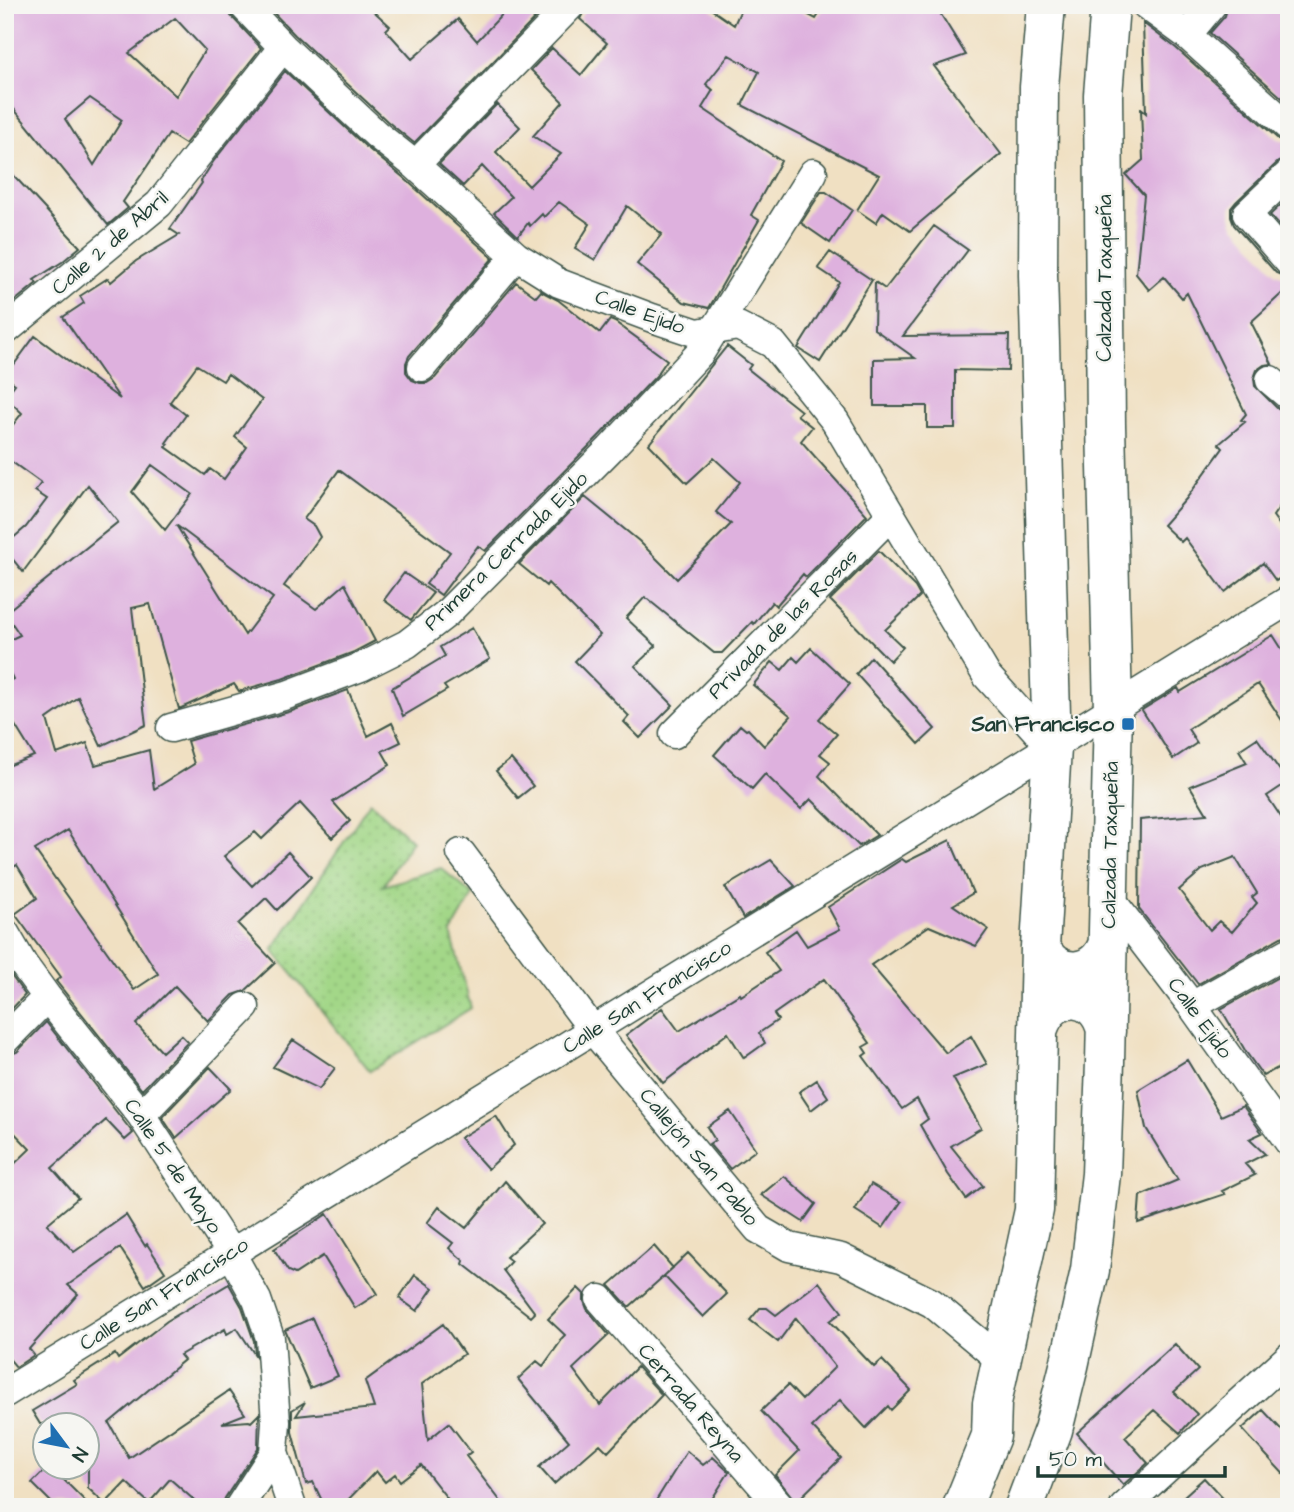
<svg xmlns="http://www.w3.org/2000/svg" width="1294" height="1512" font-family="'Architects Daughter',sans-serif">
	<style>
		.park { fill: url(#park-dots); stroke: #618a5e; stroke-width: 2 }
		.building { fill: #deb1de; fill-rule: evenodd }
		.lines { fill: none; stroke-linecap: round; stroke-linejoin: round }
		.minor-casing { stroke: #3e5549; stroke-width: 31 }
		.secondary-casing { stroke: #3e5549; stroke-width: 41 }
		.minor { stroke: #fff; stroke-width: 28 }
		.secondary { stroke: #fff; stroke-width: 38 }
		.poi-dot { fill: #1f6fb2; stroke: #f6f6f2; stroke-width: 2.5 }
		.labels { text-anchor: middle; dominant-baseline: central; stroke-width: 5; stroke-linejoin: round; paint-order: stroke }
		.street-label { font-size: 21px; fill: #1f3d34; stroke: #f6f6f2 }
		.poi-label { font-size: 21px; font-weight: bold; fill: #1f3d34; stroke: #f6f6f2; text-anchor: end }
	</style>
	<defs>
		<pattern id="park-dots" width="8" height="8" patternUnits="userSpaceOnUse" patternTransform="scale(1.75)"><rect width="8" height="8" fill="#a3d788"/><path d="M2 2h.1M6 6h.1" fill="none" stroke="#8cb976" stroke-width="1.8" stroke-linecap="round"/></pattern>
	</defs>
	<rect width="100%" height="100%" fill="#f6f6f2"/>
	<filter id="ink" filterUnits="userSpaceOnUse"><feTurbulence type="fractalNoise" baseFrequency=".0143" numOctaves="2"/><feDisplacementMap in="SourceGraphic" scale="14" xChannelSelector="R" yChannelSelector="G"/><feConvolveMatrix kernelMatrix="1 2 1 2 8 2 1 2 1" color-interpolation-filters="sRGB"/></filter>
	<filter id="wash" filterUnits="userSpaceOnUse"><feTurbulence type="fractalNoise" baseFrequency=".00686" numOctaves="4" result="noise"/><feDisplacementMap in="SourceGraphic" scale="28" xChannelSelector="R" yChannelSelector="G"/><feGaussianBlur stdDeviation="1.57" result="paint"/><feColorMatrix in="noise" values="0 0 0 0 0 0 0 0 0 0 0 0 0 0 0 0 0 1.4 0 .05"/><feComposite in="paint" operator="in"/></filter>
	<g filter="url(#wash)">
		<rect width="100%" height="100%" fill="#f0e0c2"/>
		<path class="park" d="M370,802L412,841L383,886L441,868L473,895L451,933L471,1008L370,1071L273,950Z"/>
		<g id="blocks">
			<path class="building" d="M5,5H227L231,16L261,48L185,144L169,134L123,202L128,208L108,225L5,98ZM175,18L205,50L176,96L129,53ZM90,98L122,120L94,165L65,119Z
				M266,5H367L390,26L386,30L412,59L458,19L477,41L511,5H548L414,143L387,121L295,35Z
				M587,5H705L734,25L743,5H790L816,19L825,5H935L966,55L934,66L1001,154L910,231L883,212L876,223L857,210L879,175L742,105L759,72L729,55L706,84L713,90L702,108L781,161L751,215L759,220L709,308L684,302L637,264L662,234L627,206L595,260L575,248L590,224L559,202L544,217L542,214L530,226L528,223L518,236L494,213L511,197L482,166L463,186L439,164L497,104L520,127L496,152L529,186L561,154L533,136L563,102L531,70L552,48L581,75L607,43L580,19Z
				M1228,5H1289V104L1210,33L1225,16Z
				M1143,23L1176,48L1278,139L1289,143V158L1278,162L1236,202L1231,208V217L1234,225L1276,273L1289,278V287L1251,322L1272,364L1264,365L1257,370L1254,378L1255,386L1278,409L1289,412V493L1273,516L1289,538V571L1276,581L1263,563L1225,592L1185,538L1181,542L1163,525L1186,499L1223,448L1219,444L1245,422L1241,420L1246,414L1187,293L1182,298L1164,277L1149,290L1136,274L1144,195L1126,175L1143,160L1141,109L1146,113Z
				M285,71L365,146L404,178L493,258L409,356L406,363V372L412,380L420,383H427L435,378L516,282L536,297L541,291L558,300L600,333L610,320L615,322L667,360L656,376L598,437L485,551L478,546L441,595L426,584L450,552L339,470L304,519L314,526L320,537L284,586L316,609L345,584L375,641L354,652L282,679L239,691L234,684L179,709L150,604L132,608L146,725L101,746L78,697L47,719L57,754L87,743L95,765L149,750L154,789L194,764L187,741L292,711L348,690L368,736L392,723L401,742L382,751L390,765L333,802L350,821L332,838L300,803L262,839L255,832L224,856L252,886L288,852L311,877L277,910L266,898L238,924L275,963L245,991L233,995L208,1021L175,986L136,1024L162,1052L181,1035L188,1042L142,1090L56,981L61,977L15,914L37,898L17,865L5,871V767L34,756L5,709V683L13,679L5,663V642L20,635L5,613L118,522L88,485L23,572L5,550V545L26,527L47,499L35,491L41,483L5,457V435L22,413L5,397L15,384L5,377L35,336L120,399L63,317L84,303L80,296L108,278L111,282L136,261L179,235L170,229L202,183L201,181L213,162ZM197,365L223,381L228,374L262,400L235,437L247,447L224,479L210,469L205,475L166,447L168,445L166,443L186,415L170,402ZM152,465L192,494L165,530L132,492ZM176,525L273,598L245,635ZM68,830L158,974L134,990L35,850Z
				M5,166L80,247L62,262L34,280L37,283L5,309Z
				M821,192H826L852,210L830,243L801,223Z
				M1289,197V236L1270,215Z
				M934,226L968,250L903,336L1009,335L1008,371L955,370V428H927V406H874V359L915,358L874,329L875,282L885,289Z
				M830,252L872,280L820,362L798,348L839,282L818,268Z
				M727,346L751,365L748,369L801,411L797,415L812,427L801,441L867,515L806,577L803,574L776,606L772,602L754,624L752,622L722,653H714L645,597L626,618L656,646L635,666L673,705L640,738L624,722L629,716L575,661L600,635L548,583L546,586L519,564L585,497L639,541L677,579L731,524L716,512L740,482L714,458L687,483L649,444Z
				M879,551L915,587L920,596L885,630L903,647L890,661L830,600Z
				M404,573L433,593L411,620L384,600Z
				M472,628L490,659L444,686L447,690L403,716L392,688L445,656L440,647Z
				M1273,635L1289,660V731L1258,684L1188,729L1197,743L1173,759L1142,710L1178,688L1180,692Z
				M811,648L850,684L819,719L837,734L820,754L830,762L819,776L877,835L859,846L811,799L801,809L765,774L752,789L714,755L740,725L746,730L748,729L764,746L791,716L753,685L772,662L782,670L793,657L798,662Z
				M871,657L935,729L919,744L856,674Z
				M1257,738L1288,782L1267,796L1289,829V935L1281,937L1198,984L1139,909L1140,820L1207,814L1190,786L1247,763L1239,750ZM1235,857L1257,893L1252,897L1257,903L1232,932L1219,921L1210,930L1179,890L1202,870Z
				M511,759L533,786L518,798L496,771Z
				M950,840L973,893L953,905L988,929L976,946L929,926L871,965L946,1053L971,1036L987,1064L953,1078L981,1128L951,1146L983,1186L966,1199L948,1174L920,1125L928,1119L917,1099L902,1109L863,1056L867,1053L863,1047L870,1043L824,979L774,1014L778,1020L759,1033L765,1043L744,1058L728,1033L663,1083L626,1035L662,1008L679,1031L740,994L741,996L779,971L765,952L796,930L807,946L840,929L828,907L902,859L906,862Z
				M771,860L795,886L743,918L725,887Z
				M5,967L25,995L5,1016Z
				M1289,971V1062L1263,1076L1246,1052L1221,1009Z
				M46,1022L133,1133L125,1140L106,1120L52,1168L78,1198L47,1224L74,1252L126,1215L145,1246L147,1244L165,1272L145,1286L120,1248L68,1285L78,1294L29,1349L34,1355L16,1367L5,1354V1173L30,1149L5,1123V1056L17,1052Z
				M293,1040L335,1068L319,1089L273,1067Z
				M1187,1060L1221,1116L1243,1106L1262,1133L1249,1139L1265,1154L1245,1164L1255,1175L1222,1191L1225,1194L1138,1223L1140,1196L1178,1180L1146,1128L1138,1090Z
				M210,1067L231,1089L176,1138L162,1117Z
				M817,1080L828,1097L811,1110L799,1092Z
				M730,1111L756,1150L730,1169L709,1144L715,1140L707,1127Z
				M496,1116L514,1145L488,1169L460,1138Z
				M784,1176L816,1204L803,1222L761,1195Z
				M505,1181L542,1224L506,1257L511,1261L503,1270L535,1313L531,1317L463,1264L464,1261L449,1248L453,1243L427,1223L439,1207L466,1228Z
				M871,1184L901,1202L883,1228L855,1210Z
				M327,1214L377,1294L355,1308L323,1256L295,1274L288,1271L274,1249Z
				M654,1246L673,1268L629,1307L609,1285Z
				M688,1253L727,1294L703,1317L664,1276Z
				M415,1275L433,1288L417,1311L399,1298Z
				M819,1282L842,1312L830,1321L874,1367L882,1360L911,1390L891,1410L888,1406L866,1428L840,1400L812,1427L841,1458L796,1502L775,1475L799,1451L761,1411L788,1385L802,1400L835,1367L796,1318L778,1342L750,1320L760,1308H767L776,1315Z
				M229,1284L242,1307L254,1341L255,1355L237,1328L227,1334L225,1329L180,1355L184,1360L109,1423L129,1458L229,1391L245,1414L222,1423L249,1421L251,1422L259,1414L258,1448L225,1498L222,1507H202L170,1479L149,1503L126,1482L105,1504L88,1488V1424H40L32,1411L77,1384L74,1380L115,1354L118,1359L167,1321Z
				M578,1288L584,1294V1301L587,1309L609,1335L573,1369L600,1405L637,1367L662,1395L608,1452L600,1444L554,1484L539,1467L569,1441L518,1379L537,1361L543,1366L561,1341L560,1340L565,1335L548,1319Z
				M312,1318L338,1376L310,1388L285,1330Z
				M443,1324L464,1354L422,1384L428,1440L449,1423L471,1452L466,1456L505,1507H454L421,1465L400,1481L395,1474L385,1482L376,1471L341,1507H325L313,1482L306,1484L292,1432V1410L305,1402L296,1416L374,1408L365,1381Z
				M1175,1344L1198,1370L1174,1392L1197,1414L1180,1433L1154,1410L1125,1437L1148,1463L1123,1485L1077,1433Z
				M1263,1410L1289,1438V1480L1242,1429Z
				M687,1451L703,1465L713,1457L729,1472L707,1507H652Z
				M49,1466H50L91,1507H56L32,1483Z
				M1204,1478L1231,1507H1172Z"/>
		</g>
	</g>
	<g filter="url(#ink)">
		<use href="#blocks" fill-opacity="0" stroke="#3e5549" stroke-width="2"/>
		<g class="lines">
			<g class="minor-casing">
				<path id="minor" d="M243,5L283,47L376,134L415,165L516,256L559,283L652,318L697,333L738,326L773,344L835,421L987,676L1052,748
					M1146,5L1187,35L1289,127
					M1187,35L1212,5
					M415,165L571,5
					M1289,174L1247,214L1289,262
					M5,331L159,204L283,47
					M422,367L516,256
					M1270,380L1289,396
					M171,728L287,695L361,667L407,644L446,614L610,449L700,353L813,173
					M674,734L891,515
					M461,853L593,1030L758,1229L789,1247L841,1258L932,1303L1003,1362
					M1108,896L1192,1006L1289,1142
					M5,933L23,964L47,997L141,1115L231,1253L257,1300L270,1338L276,1422L274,1453L292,1507
					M1192,1006L1289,952
					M5,1040L47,997
					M141,1115L245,1007
					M600,1299L781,1507
					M5,1393L1289,600
					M239,1507L274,1453
					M1124,1507L1289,1357"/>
			</g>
			<g class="secondary-casing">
				<path id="secondary" d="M1040,947C1056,980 1096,978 1108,943
					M1039,1028C1052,988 1098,991 1106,1031
					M962,1507L991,1436L992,1403L1034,1210L1040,947L1052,748L1038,275L1039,87L1046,5
					M1024,1507L1053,1430L1069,1366L1090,1270L1101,1174L1105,1062L1113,710L1106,425L1103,95L1110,5"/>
			</g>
			<use href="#minor" class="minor"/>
			<use href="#secondary" class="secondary"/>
		</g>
	</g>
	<rect class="poi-dot" x="1121" y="717" width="14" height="14" rx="3.5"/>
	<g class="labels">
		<g class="street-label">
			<text transform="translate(110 243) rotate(-41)">Calle 2 de Abril</text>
			<text transform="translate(1104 278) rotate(-90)">Calzada Taxqueña</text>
			<text transform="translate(640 312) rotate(20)">Calle Ejido</text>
			<text transform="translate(506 551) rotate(-44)">Primera Cerrada Ejido</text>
			<text transform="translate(783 624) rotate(-45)">Privada de las Rosas</text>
			<text transform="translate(1110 845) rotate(-89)">Calzada Taxqueña</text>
			<text transform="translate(647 997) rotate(-32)">Calle San Francisco</text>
			<text transform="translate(1200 1018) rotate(54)">Calle Ejido</text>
			<text transform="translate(699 1157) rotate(50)">Callejón San Pablo</text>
			<text transform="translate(173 1166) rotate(56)">Calle 5 de Mayo</text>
			<text transform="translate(164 1294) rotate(-32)">Calle San Francisco</text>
			<text transform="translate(691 1403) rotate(49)">Cerrada Reyna</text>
		</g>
		<g class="poi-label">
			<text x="1114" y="724">San Francisco</text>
		</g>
	</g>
	<rect width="1294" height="1512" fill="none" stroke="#f6f6f2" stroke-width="28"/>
	<g transform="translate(66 1446) rotate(122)"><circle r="33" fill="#f6f6f2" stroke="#a0aca6" stroke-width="2"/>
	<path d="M0-5L12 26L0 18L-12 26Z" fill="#1f6fb2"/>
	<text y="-10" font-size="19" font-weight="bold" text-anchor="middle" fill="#1f3d34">N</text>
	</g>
	<path d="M1038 1466v10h187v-10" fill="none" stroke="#1f3d34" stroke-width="3.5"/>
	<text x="1049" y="1466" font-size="21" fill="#1f3d34" stroke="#f6f6f2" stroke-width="5" paint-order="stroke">50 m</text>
</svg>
